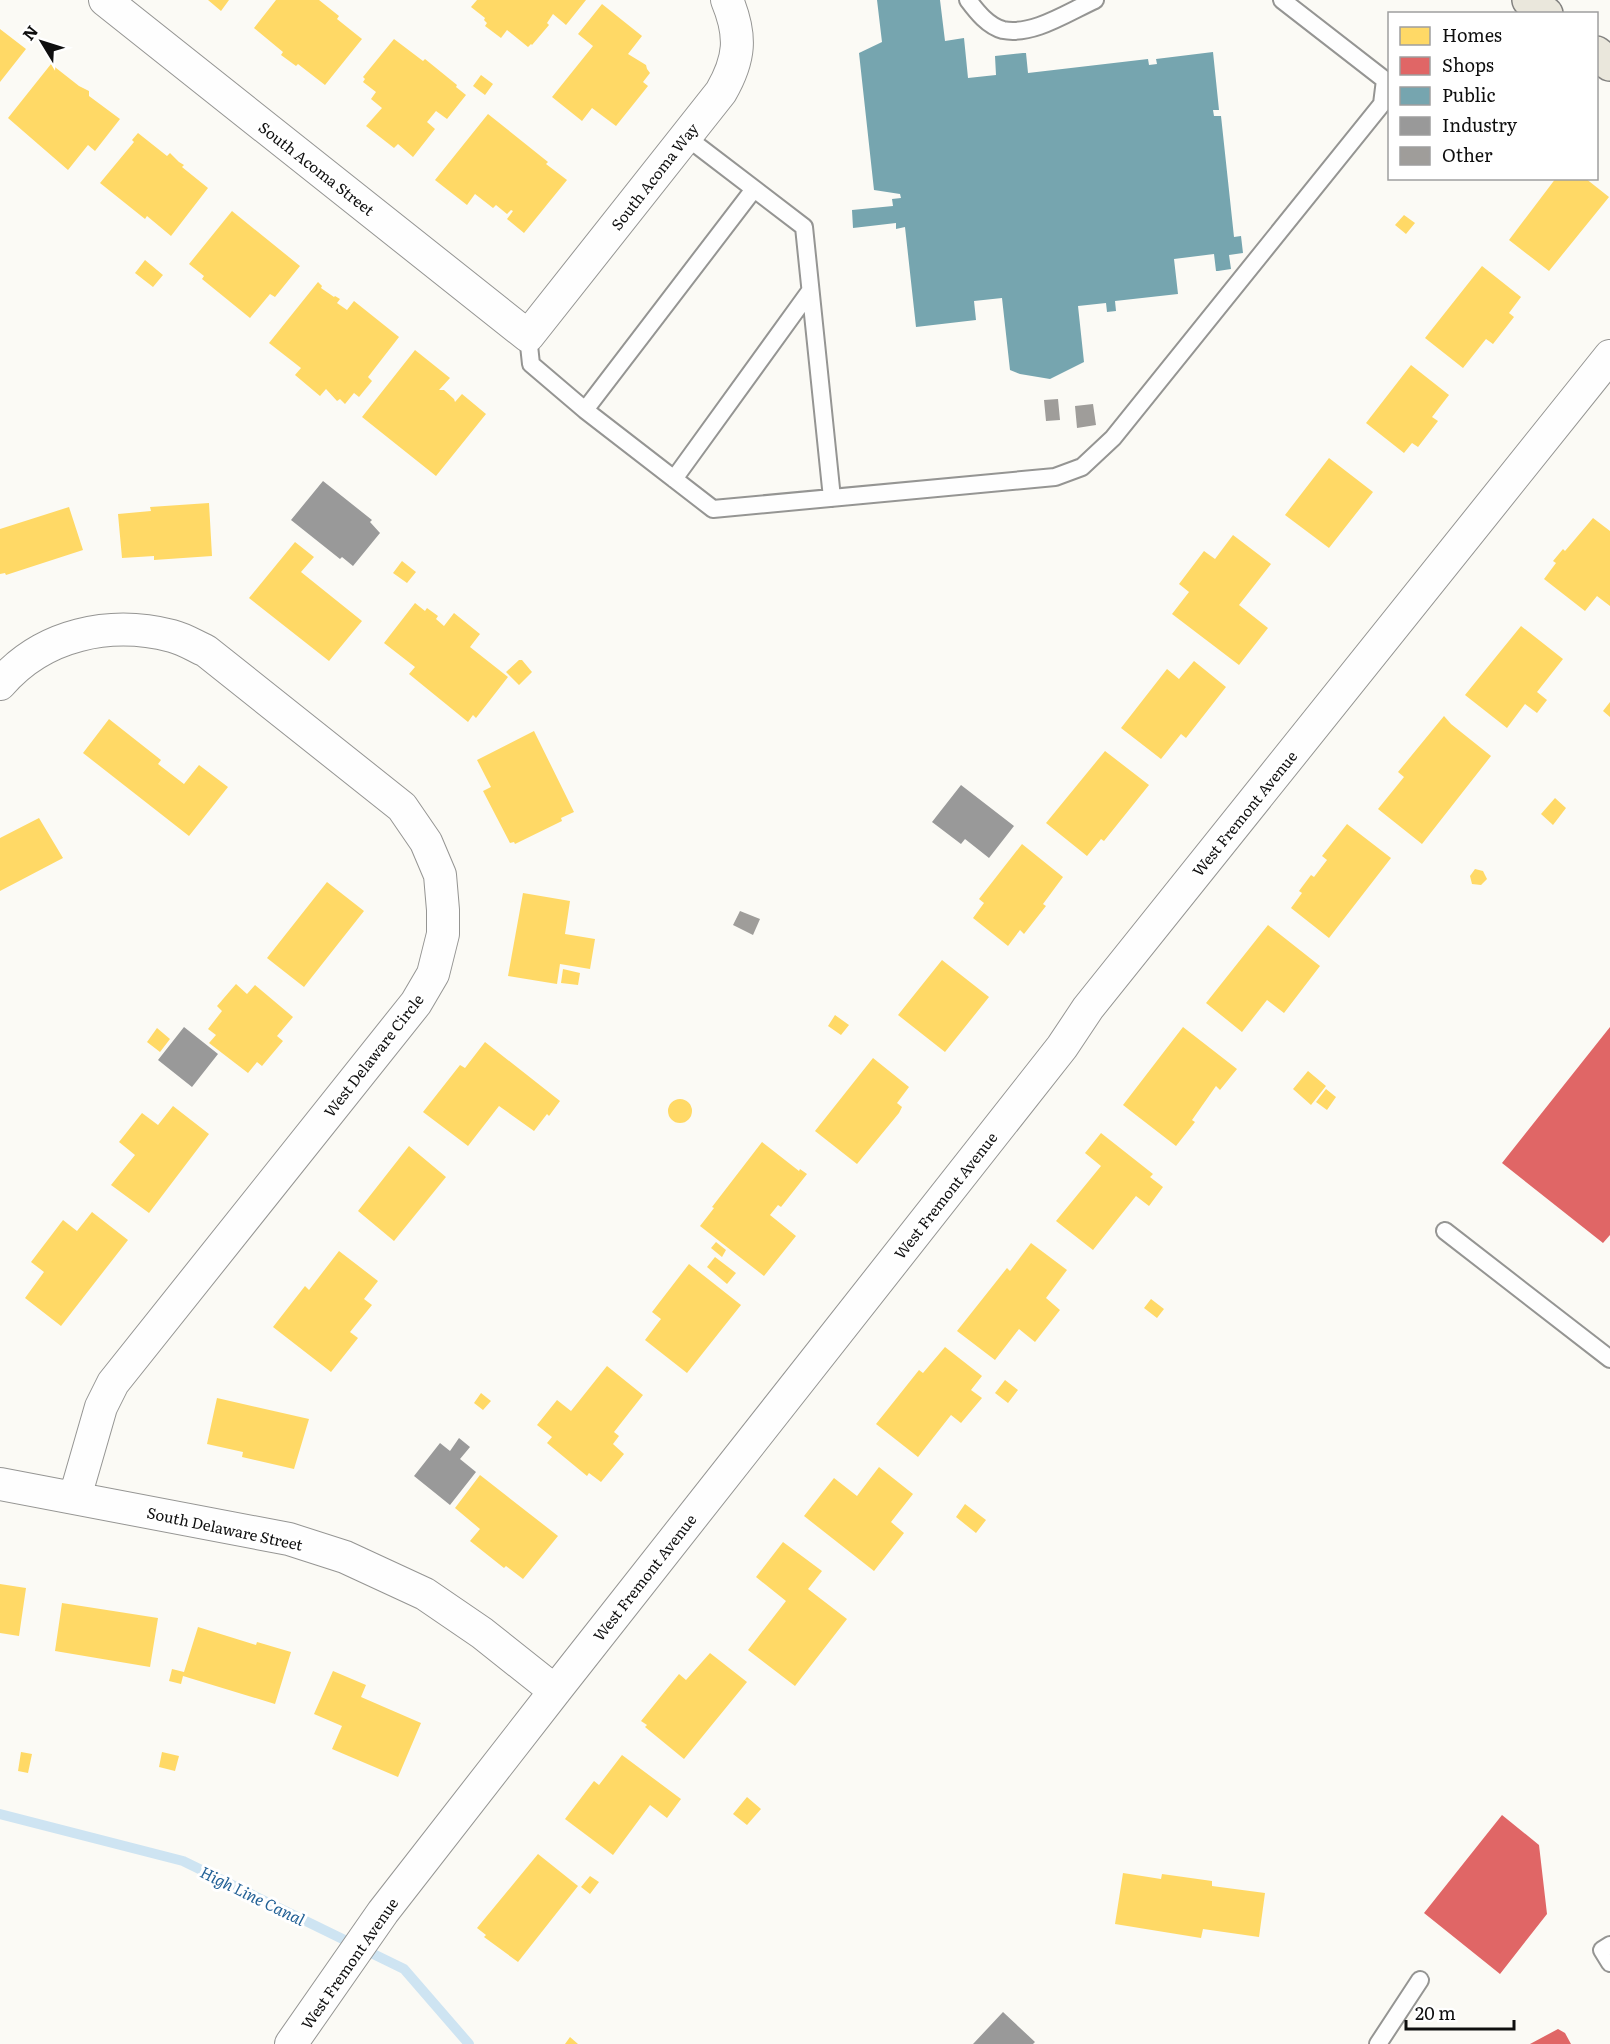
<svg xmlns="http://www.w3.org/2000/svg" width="1610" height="2044" font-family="Literata,serif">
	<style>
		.homes { fill: #ffd966 }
		.shops { fill: #e06666 }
		.public { fill: #76a5af }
		.industry { fill: #999 }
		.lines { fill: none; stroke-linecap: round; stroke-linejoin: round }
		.stream { stroke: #cee4f2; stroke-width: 10 }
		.building { fill: #9f9d9a }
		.service-casing { stroke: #959593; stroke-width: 20 }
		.minor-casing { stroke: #959593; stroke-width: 34 }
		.primary-casing { stroke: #838280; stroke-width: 36 }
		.service { stroke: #fefefe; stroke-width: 16 }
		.minor { stroke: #fefefe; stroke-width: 32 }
		.primary { stroke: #eae7dc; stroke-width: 33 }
		.labels { text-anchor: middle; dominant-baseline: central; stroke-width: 6; stroke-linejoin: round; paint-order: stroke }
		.street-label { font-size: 15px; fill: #0f0f0f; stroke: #fff }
		.water-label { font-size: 16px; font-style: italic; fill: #236196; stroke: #fff }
	</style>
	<rect width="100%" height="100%" fill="#fbfaf5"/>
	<path class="homes" d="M208,0H229L221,11Z
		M276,0H319L339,16L337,19L362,39L325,85L298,64L296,66L281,55L283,52L254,28Z
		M477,0H586L566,25L553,14L547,23L549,25L532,45L531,44L528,47L507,30L501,38L485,26L487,23L484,20L485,18L471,7Z
		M602,4L642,36L628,54L646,65L647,69L650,73L643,82L648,86L616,126L592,108L582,121L552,97L593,46L578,34Z
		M0,29L26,49L0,82Z
		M394,39L423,61L425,59L457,85L456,87L466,95L447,119L436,111L427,122L435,129L413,157L398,144L394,148L366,126L382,108L371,99L376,92L363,82L365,79L363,77Z
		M51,64L79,86L89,91V96L120,119L95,151L88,145L68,170L8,118Z
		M481,75L493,84L485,95L473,86Z
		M488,114L548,162L546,164L567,180L524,233L507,219L513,211L511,210L507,214L496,205L493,208L475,194L467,205L435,180Z
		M138,133L167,156L170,153L179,162L184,165L182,167L208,188L171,236L147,216L145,219L100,183L134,142L132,140Z
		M1556,178H1585L1609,197L1549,271L1509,240Z
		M232,211L300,266L275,297L270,294L250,318L202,279L204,276L189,264Z
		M1404,215L1415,223L1406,234L1395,225Z
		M145,260L163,275L153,287L135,273Z
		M1482,266L1521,297L1509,313L1514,317L1493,344L1486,339L1463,368L1425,338Z
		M318,282L322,286L321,288L334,297L335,296L340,299L337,303L347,310L354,301L399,337L368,377L372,381L359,397L354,393L345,404L340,399L337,401L326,389L320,396L295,375L301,368L269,343Z
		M415,350L450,378L439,390H444L454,399L455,402L462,394L486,414L436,476L362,417Z
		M1411,365L1449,395L1432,417L1438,421L1418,447L1412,443L1404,453L1366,423Z
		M1329,458L1373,492L1329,548L1285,515Z
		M209,503L212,556L154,560V556L122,558L118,514L151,511L150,507Z
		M69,507L83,550L6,575L5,573L0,574V529Z
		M1593,518L1610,531V606L1597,596L1585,611L1544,579L1556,563L1553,561L1563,549L1565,551Z
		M1233,535L1271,564L1239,605L1268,628L1239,665L1172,614L1189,592L1179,584L1204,551L1215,559Z
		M295,542L314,557L301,572L362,621L329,661L249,598Z
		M402,561L416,572L407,583L393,573Z
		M415,603L425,611L427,608L438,616L436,619L444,626L454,613L480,634L470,647L508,677L476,718L473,715L468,722L409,674L415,667L384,643Z
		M1521,626L1563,659L1537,692L1547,700L1537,713L1525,704L1507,728L1465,695Z
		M519,660H522L532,672L519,685L506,672Z
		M1194,661L1226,687L1186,738L1181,734L1161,759L1121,728L1167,669L1179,679Z
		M1610,702V717L1603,711Z
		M1444,716L1451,724L1491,756L1422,844L1378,809L1404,777L1398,772Z
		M109,719L161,760L158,764L184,784L199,765L228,787L189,836L83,753Z
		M534,731L574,812L561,818L562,821L515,844L514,842L510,843L483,791L491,787L477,760Z
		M1105,751L1149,785L1104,841L1101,839L1087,856L1046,823Z
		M1555,798L1566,808L1553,825L1541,814Z
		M39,818L63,858L0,891V838Z
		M1347,824L1391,858L1329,938L1291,908L1302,893L1299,891L1311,875L1314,877L1327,860L1322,856Z
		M1022,844L1063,877L1043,904L1046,906L1024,934L1020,930L1008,946L973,918L984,903L979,899Z
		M1475,869L1483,871L1487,879L1481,885L1472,884L1470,876Z
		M327,882L364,911L304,987L267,958Z
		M523,893L570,901L565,934L595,939L590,969L560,964L557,984L508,976Z
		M1268,925L1320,966L1284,1013L1267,1000L1242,1032L1206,1003Z
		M942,960L989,997L945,1052L898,1015Z
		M563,969L580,973L578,985L561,983Z
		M236,984L247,994L255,985L293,1017L277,1036L283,1041L262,1066L257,1062L248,1073L209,1043L216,1035L208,1029L222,1011L217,1006Z
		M835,1015L849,1025L841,1035L828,1026Z
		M1183,1027L1237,1069L1220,1090L1216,1086L1192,1120L1195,1122L1176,1146L1123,1105Z
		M157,1028L170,1039L160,1052L147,1042Z
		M485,1042L560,1101L549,1116L547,1114L534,1131L499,1106L468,1146L423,1112L460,1065L465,1068Z
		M873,1058L909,1087L897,1103L902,1107L899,1113L857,1164L815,1131Z
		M1308,1071L1326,1086L1311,1105L1293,1089Z
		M1326,1089L1336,1097L1327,1110L1316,1102Z
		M668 1111a12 12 0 1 1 24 0a12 12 0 1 1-24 0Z
		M173,1106L209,1134L149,1213L111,1185L135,1155L119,1142L142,1113L158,1125Z
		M1101,1133L1153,1174L1150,1177L1163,1187L1149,1206L1136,1196L1093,1250L1056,1221L1101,1166L1085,1153Z
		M762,1142L799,1171L800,1169L807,1174L781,1207L778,1205L770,1215L796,1236L764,1276L700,1226L714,1208L712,1207Z
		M409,1146L446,1177L394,1241L358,1211Z
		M92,1212L128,1240L61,1326L25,1298L44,1272L31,1262L63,1220L77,1231Z
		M716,1242L726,1250L722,1257L711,1248Z
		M1031,1243L1067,1270L1046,1298L1060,1310L1035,1342L1019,1329L995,1360L957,1331L1007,1268L1010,1271Z
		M339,1251L378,1281L364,1299L372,1305L350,1332L358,1338L331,1372L273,1327L305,1286L309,1290Z
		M715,1257L736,1273L727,1284L707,1267Z
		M689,1264L741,1305L687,1373L645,1340L661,1319L652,1312Z
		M1151,1299L1164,1309L1157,1318L1144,1308Z
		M945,1347L982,1376L971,1390L982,1398L961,1423L951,1415L918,1457L876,1424L919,1370L923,1373Z
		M607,1366L643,1395L614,1432L619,1436L613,1444L624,1454L601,1482L589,1473L587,1476L547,1443L552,1437L537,1425L557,1400L571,1411Z
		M1005,1380L1018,1390L1008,1403L995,1393Z
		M481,1393L491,1401L483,1410L474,1403Z
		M217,1398L309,1419L294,1469L242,1457L243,1452L207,1444Z
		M879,1467L913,1494L891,1522L904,1533L874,1571L804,1516L834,1478L857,1496Z
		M480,1475L558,1536L523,1579L506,1566L504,1568L470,1541L480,1529L455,1508Z
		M965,1504L986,1520L976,1533L956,1517Z
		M783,1542L822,1571L808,1589L847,1619L795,1686L748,1650L786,1601L756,1577Z
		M0,1584L26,1588L19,1636L0,1633Z
		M62,1603L158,1618L150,1667L55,1651Z
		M198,1627L256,1645L257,1642L291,1652L275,1704L183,1676L181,1684L169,1681L172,1669L184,1672Z
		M710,1653L747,1682L684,1759L645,1727L647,1725L641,1721L679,1674L686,1680Z
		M333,1671L366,1685L361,1697L421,1723L398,1777L332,1749L342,1726L314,1714Z
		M21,1752L32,1754L28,1773L18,1771Z
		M162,1752L179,1756L175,1771L159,1767Z
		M622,1755L681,1799L667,1818L650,1805L613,1855L565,1819L594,1781L599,1785Z
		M747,1797L761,1809L747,1825L733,1814Z
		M538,1854L578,1886L518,1962L484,1937L486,1935L477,1928Z
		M1123,1873L1161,1879L1162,1874L1212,1881V1886L1265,1893L1259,1937L1203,1929L1201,1938L1115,1924Z
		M590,1876L599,1882L590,1894L581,1887Z
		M570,2037L578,2044H565Z"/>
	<path class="shops" d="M1610,1027V1235L1603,1243L1502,1163Z
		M1502,1815L1539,1845L1547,1914L1500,1974L1424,1913Z
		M1558,2029L1565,2033L1571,2044H1530Z"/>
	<path class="public" d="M877,0H940L945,41L964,38L968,78L996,75L995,56L1023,53H1026L1028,73L1148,59L1149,65L1157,64L1156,59L1213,52L1219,110H1213L1214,116H1221L1234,237L1241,236L1243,253L1229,255L1231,269L1218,271H1216L1214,254L1174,259L1178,294L1115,301L1116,311L1107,312L1106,303L1078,306L1084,362L1050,379L1020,374L1010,370L1002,298L974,301L976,320L916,327L905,227L896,229V223L853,228L852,210L893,206L892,199L901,198L900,194L874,190L859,53L882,42Z"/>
	<path class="industry" d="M323,481L372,520L370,522L380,533L353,566L342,557L340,559L291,520Z
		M961,785L1014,826L989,858L965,839L961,844L932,822Z
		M184,1027L218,1054L192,1087L158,1060Z
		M459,1438L470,1447L460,1459L476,1472L450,1505L414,1476L440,1443L450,1451Z
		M1003,2012L1035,2042L1033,2044H973Z"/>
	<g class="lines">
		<path class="stream" d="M0,1814L183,1861L404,1969L469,2044"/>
	</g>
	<path class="building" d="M1058,399L1060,420L1046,421L1044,400Z
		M1093,404L1096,425L1077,428L1075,406Z
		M740,911L760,919L753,935L733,925Z"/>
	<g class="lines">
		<g class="service-casing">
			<path id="service" d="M968,0C977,12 988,26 1003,30C1033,36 1068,12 1095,0
				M685,136L804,227L832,498
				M528,336L531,364L585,410L713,509L1055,477L1082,467L1113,438L1382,104L1385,80L1282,0
				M585,410L754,189
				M674,479L810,291
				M1445,1231L1610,1359
				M1610,1945L1602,1950L1610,1963
				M1378,2044L1420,1980"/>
		</g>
		<g class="minor-casing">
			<path id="minor" d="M105,0L528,336L721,92C740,59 742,36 727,0
				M0,684C43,634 110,620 172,636C184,639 195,646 206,651L402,807L426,842L440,875L443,910V934L433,974L416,1003L113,1383L101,1407L75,1497
				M0,1484L289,1539L345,1557L425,1594L482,1633L555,1691
				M291,2044L383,1912L555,1691L1062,1047L1088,1008L1610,356"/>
		</g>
		<g class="primary-casing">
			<path id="primary" d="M1529,0L1546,14
				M1596,53L1610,64"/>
		</g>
		<use href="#service" class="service"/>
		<use href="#minor" class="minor"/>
		<use href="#primary" class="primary"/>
	</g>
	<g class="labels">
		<g class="street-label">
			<text transform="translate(317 168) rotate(38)">South Acoma Street</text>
			<text transform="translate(654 176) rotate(-52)">South Acoma Way</text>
			<text transform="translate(1244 813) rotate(-51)">West Fremont Avenue</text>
			<text transform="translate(373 1055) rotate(-52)">West Delaware Circle</text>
			<text transform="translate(945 1195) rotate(-52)">West Fremont Avenue</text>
			<text transform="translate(225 1528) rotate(12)">South Delaware Street</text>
			<text transform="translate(644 1577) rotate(-52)">West Fremont Avenue</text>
			<text transform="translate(349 1963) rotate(-55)">West Fremont Avenue</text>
		</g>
		<g class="water-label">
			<text transform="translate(253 1895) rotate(26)">High Line Canal</text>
		</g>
	</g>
	<rect x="1388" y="12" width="210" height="168" fill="#ffffff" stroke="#9f9f9f" stroke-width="1.5"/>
	<rect x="1400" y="27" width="30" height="18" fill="#ffd966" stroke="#9f9f9f" stroke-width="1.5"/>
	<text x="1442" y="42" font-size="18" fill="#0f0f0f">Homes</text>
	<rect x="1400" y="57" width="30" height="18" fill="#e06666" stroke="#9f9f9f" stroke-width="1.5"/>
	<text x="1442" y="72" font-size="18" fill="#0f0f0f">Shops</text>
	<rect x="1400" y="87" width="30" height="18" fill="#76a5af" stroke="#9f9f9f" stroke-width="1.5"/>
	<text x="1442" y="102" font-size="18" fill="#0f0f0f">Public</text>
	<rect x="1400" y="117" width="30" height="18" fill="#999999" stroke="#9f9f9f" stroke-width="1.5"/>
	<text x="1442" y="132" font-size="18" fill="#0f0f0f">Industry</text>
	<rect x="1400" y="147" width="30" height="18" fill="#9f9d9a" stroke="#9f9f9f" stroke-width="1.5"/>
	<text x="1442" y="162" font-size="18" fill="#0f0f0f">Other</text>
	<g transform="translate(42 42) rotate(308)" stroke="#ffffff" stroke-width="4.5" paint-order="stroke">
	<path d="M0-4.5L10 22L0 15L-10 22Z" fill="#0f0f0f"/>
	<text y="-9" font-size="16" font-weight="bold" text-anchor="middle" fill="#0f0f0f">N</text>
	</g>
	<path d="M1406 2020v9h108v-9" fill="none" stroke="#0f0f0f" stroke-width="3"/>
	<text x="1415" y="2020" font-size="18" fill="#0f0f0f" stroke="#ffffff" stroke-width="4.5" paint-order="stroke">20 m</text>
</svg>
